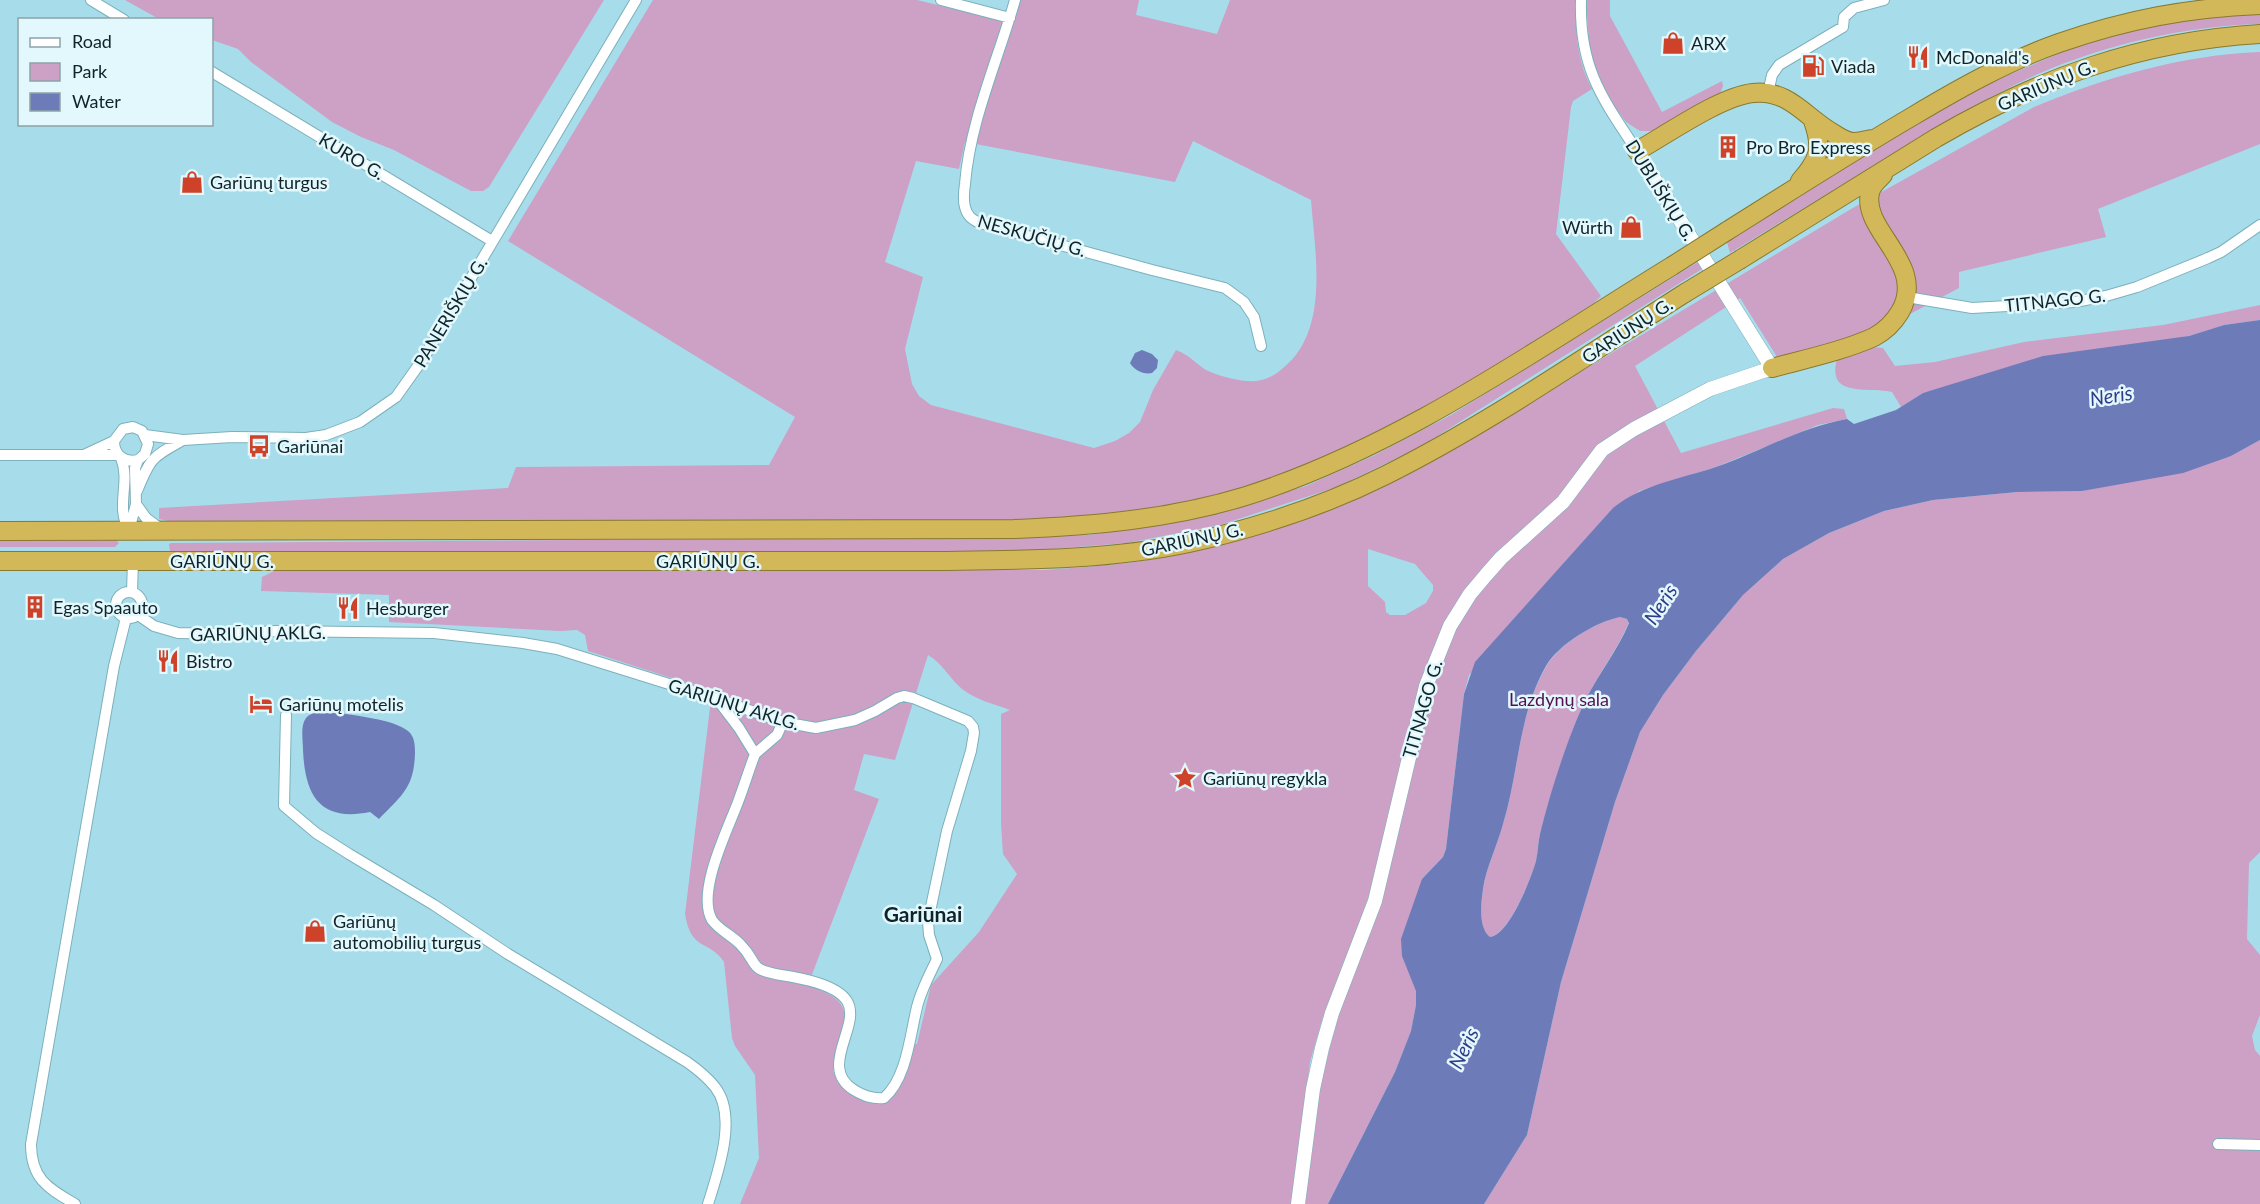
<svg xmlns="http://www.w3.org/2000/svg" width="2260" height="1204" font-family="Lato,sans-serif">
	<style>
		.green { fill: #cda0c5; fill-rule: evenodd }
		.water { fill: #6d7bb9; fill-rule: evenodd }
		.lines { fill: none; stroke-linecap: round; stroke-linejoin: round }
		.minor-casing { stroke: #7cb0bc; stroke-width: 12 }
		.tertiary-casing { stroke: #7cb0bc; stroke-width: 15 }
		.trunk-casing { stroke: #87792e; stroke-width: 20 }
		.minor { stroke: #fff; stroke-width: 10 }
		.tertiary { stroke: #fff; stroke-width: 14 }
		.trunk { stroke: #d3b85a; stroke-width: 18 }
		.trunk-bridge-casing { stroke: #87792e; stroke-width: 20; stroke-linecap: butt }
		.trunk-bridge { stroke: #d3b85a; stroke-width: 18 }
		.labels { text-anchor: middle; dominant-baseline: central; stroke-width: 5; stroke-linejoin: round; paint-order: stroke }
		.poi-label { font-size: 18px; fill: #0e2429; stroke: #e3f8fd; text-anchor: start }
		.street-label { font-size: 18px; fill: #0e2429; stroke: #e3f8fd }
		.park-label { font-size: 18px; fill: #550e4e; stroke: #e3f8fd }
		.water-label { font-size: 20px; font-style: italic; fill: #313b87; stroke: #e3f8fd }
		.quarter-label { font-size: 21px; font-weight: bold; fill: #0e2429; stroke: #e3f8fd }
	</style>
	<rect width="100%" height="100%" fill="#a7ddea"/>
	<path class="green" d="M125,0H604L489,187L483,191H471L394,150L361,137L332,122L251,62L238,49L212,40V20L159,19Z
		M653,0H917L1012,23L1019,0H1139L1136,15L1217,34L1230,0H1576C1575,30 1577,62 1592,89L1573,101L1571,107L1556,234L1601,296L1594,303C1500,362 1409,425 1306,465C1290,471 1275,479 1259,484C1172,510 1085,517 995,521L178,523L159,519V508L508,488L516,467L769,465L795,417L508,241ZM1193,141L1311,200C1315,254 1330,330 1283,368C1272,378 1261,382 1246,381C1235,380 1216,375 1206,370C1195,363 1191,356 1176,350L1153,390L1140,422L1129,433L1115,441L1094,448L931,405L919,396L912,384L905,349L923,277L885,262L916,161L959,169L965,142L1175,182Z
		M1586,0H1610V16L1662,112L1722,81L1723,86L1720,94L1657,131H1640L1626,122L1602,89L1590,54Z
		M2242,12H2260V24C2186,26 2107,44 2038,74C1984,98 1933,129 1882,160C1832,191 1781,222 1730,253L1727,242L1937,110L1999,79L2072,48L2150,26Z
		M2260,52V144L2098,209L2106,237L1959,272V288L1878,331L1779,360L1740,298L1635,366L1681,453L1833,408L1844,409L1847,419L1818,425L1716,467L1639,491L1469,675L1464,694L1446,849L1443,857L1422,879L1416,1005L1411,1031L1395,1072L1328,1204H1305L1319,1089L1337,1020L1323,1017L1310,1062L1292,1204H740L759,1158L755,1075L735,1046L732,1038L724,962C709,939 691,952 685,914L712,691L588,651L585,635L577,630L560,631L389,622V595L261,591L262,577L276,570H1043C1074,568 1104,566 1135,562C1234,547 1327,515 1417,470L1851,209L2034,107C2106,77 2182,55 2260,52ZM1368,549L1415,564L1433,585V591L1426,603L1405,615H1390L1386,612L1385,602L1368,586ZM928,655C943,664 949,678 962,689C978,701 992,703 1010,710L1001,714V824L1003,854L1017,874L979,932L931,985L917,1044H915L892,1098L879,1104L865,1101L838,1083L833,1071L845,1016C843,996 824,993 808,985L879,799L854,790L864,754L895,760Z
		M1698,262L1702,269L1420,447L1337,487L1220,525L1127,543L1027,551H170L169,544L171,543L1018,537L1089,535L1161,525L1235,508L1306,486L1373,456L1451,415Z
		M2260,305V320L2224,325L2189,336L1923,393L1901,407L1892,392C1869,386 1826,399 1837,359L1873,347L1883,348L1895,366L1935,362L2024,342L2163,325Z
		M2260,440V852L2249,863L2247,939L2260,955V1015L2252,1036L2255,1050L2260,1056V1204H1484L1527,1135L1561,982L1615,802L1640,732L1663,695L1696,651L1743,595L1783,559L1829,533L1884,511L1933,500L2017,492L2082,491L2231,456Z
		M0,539H115L119,543L115,547H0Z
		M1620,617L1627,619L1629,622C1618,649 1599,673 1586,699C1568,736 1551,793 1540,834C1538,843 1538,852 1536,861C1531,879 1509,934 1490,937C1478,928 1481,903 1483,890C1486,868 1497,846 1503,824C1519,772 1518,715 1546,667C1558,645 1595,622 1620,617Z"/>
	<path class="water" d="M2260,320V440L2231,456L2183,473L2082,491L2017,492L1933,500L1884,511L1829,533L1783,559L1743,595L1696,651L1663,695L1640,732L1615,802L1561,982L1527,1135L1484,1204H1328L1395,1072L1411,1031L1416,1005V991L1402,956L1401,939L1422,879L1443,857L1446,849L1464,694L1475,662L1613,508C1643,484 1680,479 1716,467C1762,451 1798,428 1847,419L1854,424L1896,410L1923,393L2043,356L2189,336L2224,325ZM1620,617L1627,619L1629,623C1618,650 1599,673 1586,699C1568,736 1550,793 1540,834C1538,843 1538,852 1536,861C1531,879 1509,935 1490,937C1478,928 1481,903 1483,889C1486,868 1497,846 1503,824C1519,772 1518,715 1546,666C1558,645 1595,622 1620,617Z
		M1142,350L1152,354L1158,360L1157,368L1152,373C1144,375 1134,370 1130,363L1135,353Z
		M328,711C348,715 388,718 405,729C414,734 415,742 415,753C414,788 402,795 379,819L370,812C320,822 305,796 303,750C303,740 300,726 306,718C311,712 320,712 328,711Z"/>
	<g class="lines">
		<g class="minor-casing">
			<path id="minor" d="M91,0L124,20
				M941,0L1010,18
				M1015,0C998,60 970,121 965,184C964,191 963,200 965,207C967,216 972,220 980,223L1152,270L1225,288L1244,302L1254,317L1261,346
				M1581,0C1579,68 1602,98 1637,151
				M212,72L492,241
				M1768,93L1772,75L1779,65L1843,27L1844,17L1854,8L1884,0
				M1907,297L1972,308L2075,302L2106,296L2137,287L2208,258L2221,252L2260,225
				M145,435L183,440L232,437L306,438L326,435L360,422L396,397L423,359L636,0
				M86,454L114,441
				M0,455H118
				M121,458C131,483 115,505 129,531
				M137,491C151,457 151,458 183,440
				M136,504L146,518L161,529
				M129,531L136,504L135,468L138,460L145,454L148,444L142,431L133,427L123,429L114,441C114,455 124,463 138,460
				M116 605a13 13 0 1 1 26 0a13 13 0 1 1-26 0Z
				M132,592L133,561
				M138,615L154,626L178,633L228,634L275,631L434,633L523,643L557,649L717,699L783,722L816,728L855,720L875,711L897,698L904,696L913,698L968,721L973,727L974,733L971,751L947,831L928,921L929,935L937,959C930,974 921,990 917,1007C910,1035 907,1078 884,1098C872,1099 864,1096 854,1090C817,1067 862,1026 847,1001C836,984 800,978 781,975C746,969 760,964 740,944C731,935 719,930 712,920C696,892 728,829 738,802C744,786 749,770 755,754L739,728L717,699
				M286,715L284,806L316,833L349,854L434,905L508,954L687,1062C697,1069 707,1077 715,1087C738,1116 718,1172 708,1204
				M755,754L777,735L783,722
				M2218,1144L2260,1145
				M75,1204C48,1188 31,1179 31,1144L114,666L126,618"/>
		</g>
		<g class="tertiary-casing">
			<path id="tertiary" d="M1298,1204L1313,1089L1322,1048L1332,1013L1375,901L1426,686L1450,626L1470,594L1486,575L1501,558L1563,502L1602,450L1634,429L1710,389L1772,368L1637,151"/>
		</g>
		<g class="trunk-casing">
			<path id="trunk" d="M1637,151C1666,135 1721,96 1753,93C1789,89 1805,117 1833,133C1839,137 1846,142 1854,142C1860,142 1867,140 1872,139
				M1800,181C1819,159 1823,149 1813,121
				M1727,231C1789,192 1850,153 1913,116C1960,88 2008,61 2059,43C2128,19 2188,8 2260,5
				M1741,259L1936,138C2039,78 2141,41 2260,34
				M1772,368C1805,359 1843,351 1874,337C1885,331 1894,322 1900,312C1928,264 1861,231 1870,193C1871,186 1878,180 1883,175
				M0,531L1014,529C1092,526 1171,519 1246,496C1400,447 1535,350 1672,266
				M0,561H945C1026,560 1109,560 1189,543C1256,528 1324,506 1386,475C1490,423 1587,355 1685,293"/>
		</g>
		<use href="#minor" class="minor"/>
		<use href="#tertiary" class="tertiary"/>
		<use href="#trunk" class="trunk"/>
		<g class="trunk-bridge-casing">
			<path id="trunk-bridge" d="M1672,266L1727,231
				M1685,293L1741,259"/>
		</g>
		<use href="#trunk-bridge" class="trunk-bridge"/>
	</g>
	<defs>
		<g id="shop-bare" transform="scale(1.8)"><path d="M-5-2.5h2.3a2.7 3.5 0 0 1 5.4 0H5L5.5 6h-11ZM-1.5-2.5h3a1.5 2.3 0 0 0-3 0Z" fill="#cd4228" stroke="#e3f8fd" stroke-width="2.5" paint-order="stroke"/></g>
		<g id="restaurant-bare" transform="scale(1.8)"><path d="M-5-6h1v4h1v-4h1v4h1v-4h1v5L-1.5 .5V6h-2V.5L-5-1ZM5-6V6H3V1.5H1.5Q1.5-4 5-6Z" fill="#cd4228" stroke="#e3f8fd" stroke-width="2.5" paint-order="stroke"/></g>
		<g id="fuel-bare" transform="scale(1.8)"><path d="M-5.5-6h7V0h2V4h1.3V-2.5L3-4.5l.8-.8L6-3V5H2.5V1h-1V6h-7ZM-4.2-4.7v3.2H.2V-4.7Z" fill="#cd4228" stroke="#e3f8fd" stroke-width="2.5" paint-order="stroke"/></g>
		<g id="building-bare" transform="scale(1.8)"><path d="M-4-6H4V6H1V3H-1V6H-4ZM-2.5-4.3h1.7v1.8h-1.7ZM.8-4.3h1.7v1.8H.8ZM-2.5-1h1.7V.8h-1.7ZM.8-1h1.7V.8H.8Z" fill="#cd4228" stroke="#e3f8fd" stroke-width="2.5" paint-order="stroke"/></g>
		<g id="bus-bare" transform="scale(1.8)"><path d="M-5-6H5V4H4V6H2V4H-2V6H-4V4H-5ZM-3.5-4V0h7V-4ZM-3.5 1.2v1.5H-2V1.2ZM2 1.2v1.5H3.5V1.2Z" fill="#cd4228" stroke="#e3f8fd" stroke-width="2.5" paint-order="stroke"/></g>
		<g id="hotel-bare" transform="scale(1.8)"><path d="M-6-4.5h1.5V1H6V5H4.5V3h-9V5H-6ZM-4 0a1.8 1.8 0 1 1 3.6 0ZM.5 0V-2.5h3Q6-2.5 6 0Z" fill="#cd4228" stroke="#e3f8fd" stroke-width="2.5" paint-order="stroke"/></g>
		<g id="sight-bare" transform="scale(1.8)"><path d="M0-6L1.8-2.2L6-1.7L2.9 1.2L3.7 5.4L0 3.3L-3.7 5.4L-2.9 1.2L-6-1.7L-1.8-2.2Z" fill="#cd4228" stroke="#e3f8fd" stroke-width="2.5" paint-order="stroke"/></g>
	</defs>
	<g fill-rule="evenodd">
		<use href="#shop-bare" x="1673" y="43"/>
		<use href="#restaurant-bare" x="1918" y="57"/>
		<use href="#fuel-bare" x="1813" y="66"/>
		<use href="#building-bare" x="1728" y="147"/>
		<use href="#shop-bare" x="192" y="182"/>
		<use href="#shop-bare" x="1631" y="227"/>
		<use href="#bus-bare" x="259" y="446"/>
		<use href="#building-bare" x="35" y="607"/>
		<use href="#restaurant-bare" x="348" y="608"/>
		<use href="#restaurant-bare" x="168" y="661"/>
		<use href="#hotel-bare" x="261" y="704"/>
		<use href="#sight-bare" x="1185" y="778"/>
		<use href="#shop-bare" x="315" y="931"/>
	</g>
	<g class="labels">
		<g class="poi-label">
			<text x="1691" y="43">ARX</text>
			<text x="1936" y="57">McDonald's</text>
			<text x="1831" y="66">Viada</text>
			<text x="1746" y="147">Pro Bro Express</text>
			<text x="210" y="182">Gariūnų turgus</text>
			<text x="1613" y="227" text-anchor="end">Würth</text>
			<text x="277" y="446">Gariūnai</text>
			<text x="53" y="607">Egas Spaauto</text>
			<text x="366" y="608">Hesburger</text>
			<text x="186" y="661">Bistro</text>
			<text x="279" y="704">Gariūnų motelis</text>
			<text x="1203" y="778">Gariūnų regykla</text>
			<text x="333" y="921">Gariūnų<tspan x="333" dy="21">automobilių turgus</tspan></text>
		</g>
		<g class="street-label">
			<text transform="translate(2046 85) rotate(-23)">GARIŪNŲ G.</text>
			<text transform="translate(352 156) rotate(31)">KURO G.</text>
			<text transform="translate(1661 190) rotate(58)">DUBLIŠKIŲ G.</text>
			<text transform="translate(1032 235) rotate(16)">NESKUČIŲ G.</text>
			<text transform="translate(2055 300) rotate(-6)">TITNAGO G.</text>
			<text transform="translate(450 312) rotate(-59)">PANERIŠKIŲ G.</text>
			<text transform="translate(1627 330) rotate(-33)">GARIŪNŲ G.</text>
			<text transform="translate(1192 539) rotate(-12)">GARIŪNŲ G.</text>
			<text x="222" y="561">GARIŪNŲ G.</text>
			<text x="708" y="561">GARIŪNŲ G.</text>
			<text transform="translate(258 633) rotate(-1)">GARIŪNŲ AKLG.</text>
			<text transform="translate(734 704) rotate(17)">GARIŪNŲ AKLG.</text>
			<text transform="translate(1422 709) rotate(-74)">TITNAGO G.</text>
		</g>
		<g class="park-label">
			<text x="1559" y="699">Lazdynų sala</text>
		</g>
		<g class="water-label">
			<text transform="translate(2111 395) rotate(-9)">Neris</text>
			<text transform="translate(1660 604) rotate(-57)">Neris</text>
			<text transform="translate(1463 1048) rotate(-64)">Neris</text>
		</g>
		<g class="quarter-label">
			<text x="923" y="913">Gariūnai</text>
		</g>
	</g>
	<rect x="18" y="18" width="195" height="108" fill="#e3f8fd" stroke="#8ea3a8" stroke-width="1.5"/>
	<rect x="30" y="38" width="30" height="9" fill="#ffffff" stroke="#8ea3a8" stroke-width="1.5"/>
	<text x="72" y="48" font-size="18" fill="#0e2429">Road</text>
	<rect x="30" y="63" width="30" height="18" fill="#cda0c5" stroke="#8ea3a8" stroke-width="1.5"/>
	<text x="72" y="78" font-size="18" fill="#0e2429">Park</text>
	<rect x="30" y="93" width="30" height="18" fill="#6d7bb9" stroke="#8ea3a8" stroke-width="1.5"/>
	<text x="72" y="108" font-size="18" fill="#0e2429">Water</text>
</svg>
